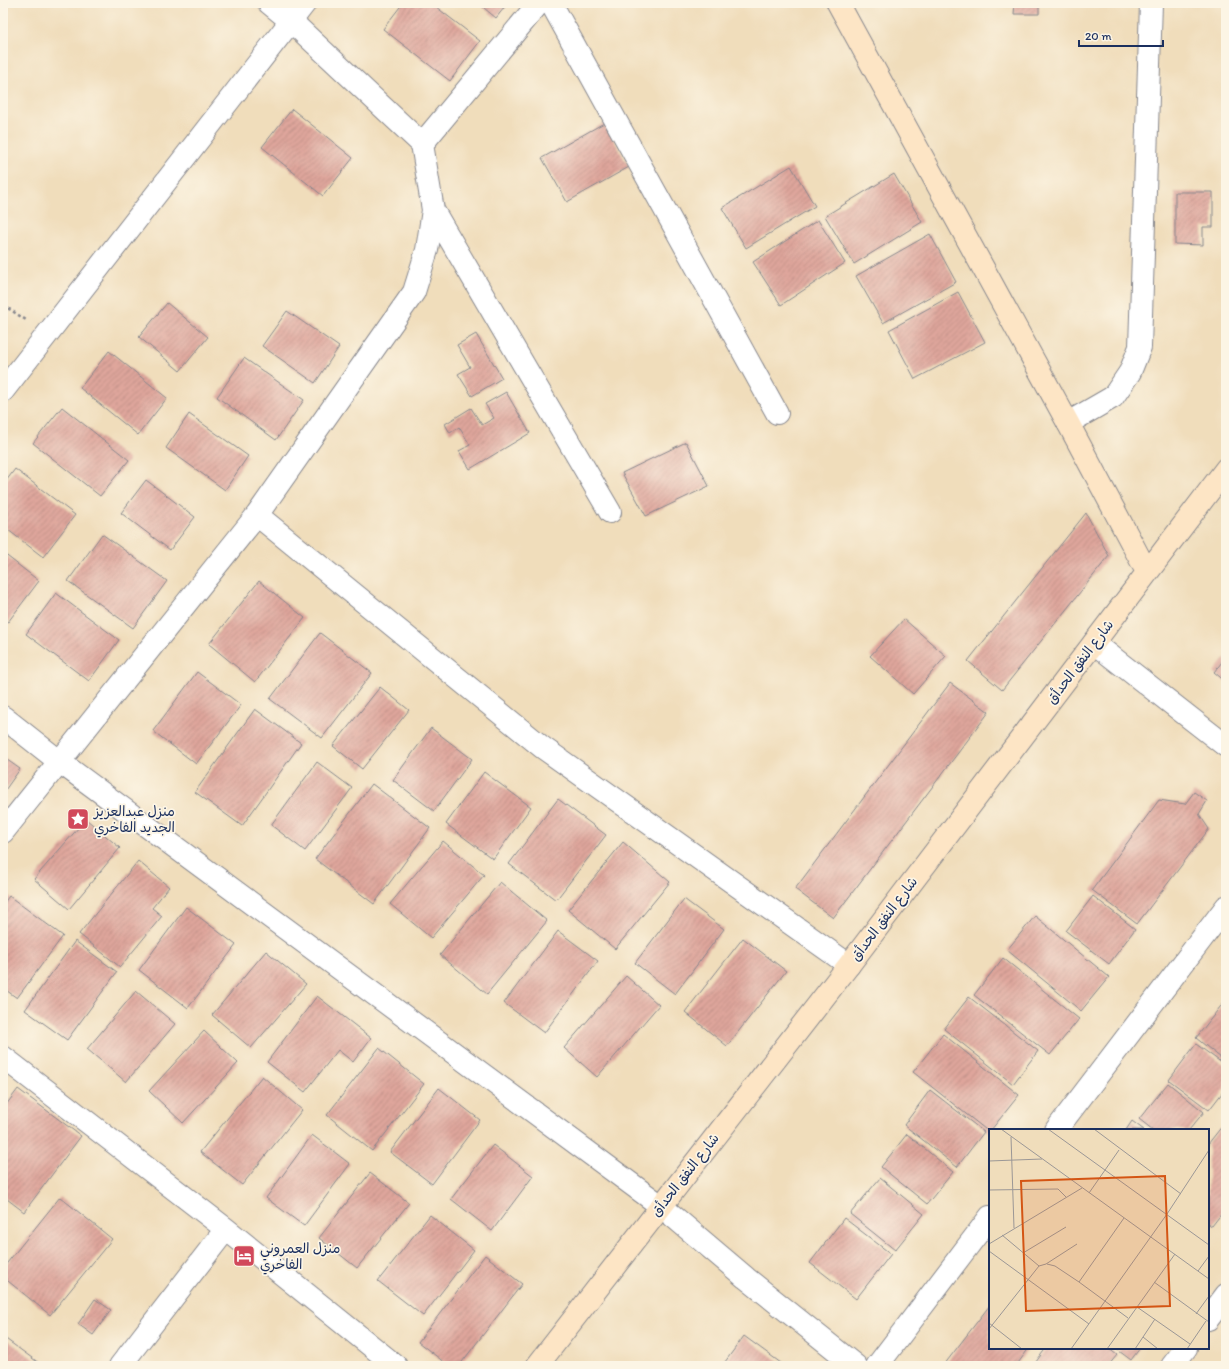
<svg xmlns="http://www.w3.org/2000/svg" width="1229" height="1369" font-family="Itim,'Playpen Sans Arabic',sans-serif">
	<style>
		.building { fill: url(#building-hatch) }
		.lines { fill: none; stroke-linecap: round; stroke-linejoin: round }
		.street-casing { stroke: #86868c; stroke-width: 24 }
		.secondary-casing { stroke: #86868c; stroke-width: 24 }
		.path { stroke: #86868c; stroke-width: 2.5; stroke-dasharray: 3 3; stroke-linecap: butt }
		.street { stroke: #fff; stroke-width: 22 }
		.secondary { stroke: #fde5c5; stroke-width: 22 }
		.labels { text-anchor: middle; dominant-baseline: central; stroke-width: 3.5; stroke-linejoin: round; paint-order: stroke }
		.street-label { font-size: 14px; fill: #1b2f5e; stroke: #fcf5e5 }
		.poi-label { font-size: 14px; fill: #1b2f5e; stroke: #fcf5e5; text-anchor: start }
		.inset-road { fill: none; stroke: #9b9796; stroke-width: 1 }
		.view { fill: #d45514; fill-opacity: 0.15; stroke: #d45514; stroke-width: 2 }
		.inset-edge { fill: none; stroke: #1b2f5e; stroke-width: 2 }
	</style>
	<defs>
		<pattern id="building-hatch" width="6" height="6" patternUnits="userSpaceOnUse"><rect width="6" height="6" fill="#dfa69b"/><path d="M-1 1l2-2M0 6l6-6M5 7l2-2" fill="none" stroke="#b48882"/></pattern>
	</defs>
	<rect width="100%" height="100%" fill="#fcf5e5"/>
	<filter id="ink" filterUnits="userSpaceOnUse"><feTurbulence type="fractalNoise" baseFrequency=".025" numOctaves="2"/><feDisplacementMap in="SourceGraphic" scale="8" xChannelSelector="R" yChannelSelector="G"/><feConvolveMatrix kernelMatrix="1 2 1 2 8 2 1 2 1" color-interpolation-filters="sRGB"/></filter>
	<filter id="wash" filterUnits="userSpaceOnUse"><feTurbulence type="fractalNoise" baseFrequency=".012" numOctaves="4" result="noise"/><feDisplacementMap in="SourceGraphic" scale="16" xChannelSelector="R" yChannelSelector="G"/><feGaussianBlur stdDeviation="0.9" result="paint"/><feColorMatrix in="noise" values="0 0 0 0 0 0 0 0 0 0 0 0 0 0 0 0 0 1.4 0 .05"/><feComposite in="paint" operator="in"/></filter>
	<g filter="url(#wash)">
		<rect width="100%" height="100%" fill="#f0ddbb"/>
		<g id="blocks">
			<path class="building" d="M403,3H431L480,41L450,81L383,29Z
				M478,3H508L496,18Z
				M1015,3H1039V14H1014Z
				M292,109L353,158L323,196L262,147Z
				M604,123L629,167L567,202L542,158Z
				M791,166L815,206L746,248L722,208Z
				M894,174L922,222L854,264L825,216Z
				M1175,192H1213V227H1203V245L1175,244Z
				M818,220L845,263L781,305L753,262Z
				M930,234L956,282L883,323L856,276Z
				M958,292L985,342L915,379L889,330Z
				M167,303L208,337L180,371L139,337Z
				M287,311L339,347L315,383L262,346Z
				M476,334L502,378L472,396L458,374L470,367L457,345Z
				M109,351L167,398L138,435L80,388Z
				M244,358L304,400L276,440L217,397Z
				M506,392L530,433L470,469L459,451L470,445L459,427L450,433L445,424L471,408L482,425L494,418L485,404Z
				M62,407L129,460L100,496L33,443Z
				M189,414L248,456L225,490L166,448Z
				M686,442L709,486L646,516L622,473Z
				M15,469L75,515L43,557L3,526V485Z
				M146,480L195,517L170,550L121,513Z
				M1086,513L1109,556L1002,690L968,661Z
				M102,534L167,581L133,628L68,581Z
				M3,553L39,581L8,622L3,619Z
				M259,581L305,618L255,682L209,644Z
				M56,593L119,640L89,681L26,634Z
				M904,619L946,656L913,694L870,656Z
				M320,633L372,673L322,738L270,699Z
				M1226,657V682L1214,672Z
				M197,672L241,705L196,764L153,731Z
				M950,683L989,712L833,918L795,889Z
				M380,687L409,710L362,769L333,746Z
				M255,709L301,743L242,826L195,792Z
				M431,728L472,759L434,811L393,780Z
				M3,757L20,769L3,793Z
				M317,762L352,788L305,851L271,825Z
				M484,772L531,807L493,859L446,824Z
				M372,784L430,828L374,904L315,859Z
				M1194,792L1207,801L1199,814L1209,829L1137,924L1092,890L1159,800L1185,804Z
				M558,799L606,835L556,900L509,864Z
				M86,819L120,848L69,909L34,879Z
				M443,841L484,875L431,938L390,904Z
				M623,842L670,882L615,949L568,910Z
				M138,861L169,887L152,908L162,916L120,967L79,934Z
				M500,882L547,921L487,994L440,955Z
				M9,896L63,936L17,998L3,988V904Z
				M1093,896L1135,929L1109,964L1066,931Z
				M684,899L724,929L675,994L635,963Z
				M186,907L236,945L188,1008L139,970Z
				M1035,916L1109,977L1081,1011L1007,950Z
				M558,931L598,961L544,1033L504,1003Z
				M743,938L786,971L727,1046L685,1012Z
				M75,941L117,972L67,1040L25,1010Z
				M266,951L306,984L251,1048L212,1015Z
				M1003,958L1079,1019L1050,1055L974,995Z
				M626,976L659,1005L597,1077L564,1048Z
				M136,991L175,1024L126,1082L87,1049Z
				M317,996L371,1038L353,1062L338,1050L305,1092L267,1062Z
				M969,997L1038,1051L1013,1084L944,1029Z
				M1224,1002L1226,1004V1062L1196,1038Z
				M204,1031L238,1063L183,1123L149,1091Z
				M943,1034L1019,1095L991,1130H990V1133L913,1072Z
				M1196,1044L1226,1066V1088L1209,1110L1169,1080Z
				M379,1048L424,1084L372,1151L327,1115Z
				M262,1076L302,1110L242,1185L200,1152Z
				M1168,1083L1204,1112L1189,1130H1153L1139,1119Z
				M439,1088L480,1120L432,1184L390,1152Z
				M18,1089L81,1136L24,1212L3,1196V1109Z
				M930,1090L984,1132L957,1167L904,1125Z
				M1132,1121L1144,1130H1126Z
				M1223,1125L1226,1127V1208L1212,1226L1208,1224V1144Z
				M907,1134L953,1172L927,1204L881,1167Z
				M312,1135L350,1164L304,1226L266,1198Z
				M493,1145L533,1176L492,1231L451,1199Z
				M370,1173L409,1203L357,1268L319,1238Z
				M880,1178L924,1214L895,1250L850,1214Z
				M60,1197L112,1239L50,1315L3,1277V1268Z
				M430,1215L474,1250L423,1316L378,1281Z
				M844,1218L891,1254L856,1299L810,1263Z
				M485,1255L522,1284L459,1366H449L418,1342Z
				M95,1299L111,1310L93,1335L78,1324Z
				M990,1305V1348H1029L1016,1366H946L944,1365Z
				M744,1336L785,1366H722Z
				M3,1337L43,1366H3Z
				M1046,1348H1108L1117,1355L1108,1366H1033Z
				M1115,1348H1140L1131,1360Z"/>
		</g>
	</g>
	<g filter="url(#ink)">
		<use href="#blocks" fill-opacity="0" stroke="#86868c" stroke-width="1"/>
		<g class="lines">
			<g class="street-casing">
				<path id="street" d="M269,3L291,21L422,144L433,210L610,512
					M551,3L777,413
					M422,144L539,3
					M3,391L305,3
					M1068,423L1113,397L1130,372L1140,347L1151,3
					M257,515L542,747L849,965
					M1094,643L1226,746
					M3,717L60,762L661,1206L746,1278L856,1366
					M3,832L257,515L414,292L427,250L433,210
					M3,1057L226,1229L396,1366
					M1056,1130L1226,907
					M1208,1319L1226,1295
					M120,1366L226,1229
					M877,1366L990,1217
					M1172,1366L1186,1348"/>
			</g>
			<g class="secondary-casing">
				<path id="secondary" d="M838,3L1068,423L1147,572
					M537,1366L849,965L1226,469"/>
			</g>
			<path class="path" d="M3,305L26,320"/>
			<use href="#street" class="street"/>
			<use href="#secondary" class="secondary"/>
		</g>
	</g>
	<defs>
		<g id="sight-square" transform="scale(1.15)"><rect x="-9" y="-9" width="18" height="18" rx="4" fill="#d1495b" stroke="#fcf5e5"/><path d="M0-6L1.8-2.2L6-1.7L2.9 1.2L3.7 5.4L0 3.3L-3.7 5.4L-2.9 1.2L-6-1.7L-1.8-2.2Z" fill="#fff"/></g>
		<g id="hotel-square" transform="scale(1.15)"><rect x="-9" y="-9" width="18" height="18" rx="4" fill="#d1495b" stroke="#fcf5e5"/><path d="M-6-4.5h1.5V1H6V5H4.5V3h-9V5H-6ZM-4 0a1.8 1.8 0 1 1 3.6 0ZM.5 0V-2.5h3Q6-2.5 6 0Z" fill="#fff"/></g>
	</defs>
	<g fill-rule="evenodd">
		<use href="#sight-square" x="78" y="819"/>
		<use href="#hotel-square" x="244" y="1256"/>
	</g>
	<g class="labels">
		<g class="street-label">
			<text transform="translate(1080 662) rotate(-53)">شارع النفق الحدأق</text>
			<text transform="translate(884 919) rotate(-53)">شارع النفق الحدأق</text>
			<text transform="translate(685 1175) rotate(-52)">شارع النفق الحدأق</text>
		</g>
		<g class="poi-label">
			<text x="94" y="811">منزل عبدالعزيز<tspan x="94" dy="16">الجديد الفاخري</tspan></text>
			<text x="260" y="1248">منزل العمروني<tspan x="260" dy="16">الفاخري</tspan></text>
		</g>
	</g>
	<g transform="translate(989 1129)">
		<rect width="220" height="220" fill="#f0ddbb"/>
		<path class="inset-road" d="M12,0L220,150M59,0L220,116M105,0L192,65M22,8L25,99M0,32L53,30M0,61L69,60L77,68M100,64L130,21M13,106L50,137M0,115L93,59M0,122L100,195M34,124L77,98M58,135L66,137L90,153L139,189M209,142L220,127M90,153L135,89M165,153L220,193M148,178L201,215M207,185L220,167M166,190L154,208L169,220M0,194L33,220M0,200L50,137L57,135L88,115M82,220L178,85L220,21M118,220L186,125M146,220L154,208M198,220L217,192"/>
		<path class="view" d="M176,47L181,177L37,182L32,52Z"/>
		<rect width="220" height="220" class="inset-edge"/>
	</g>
	<rect width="1229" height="1369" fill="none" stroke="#fcf5e5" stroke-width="16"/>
	<path d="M1079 40v6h84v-6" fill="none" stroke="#1b2f5e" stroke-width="2"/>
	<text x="1085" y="40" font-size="12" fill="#1b2f5e" stroke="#fcf5e5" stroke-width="3" paint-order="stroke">20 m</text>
</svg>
